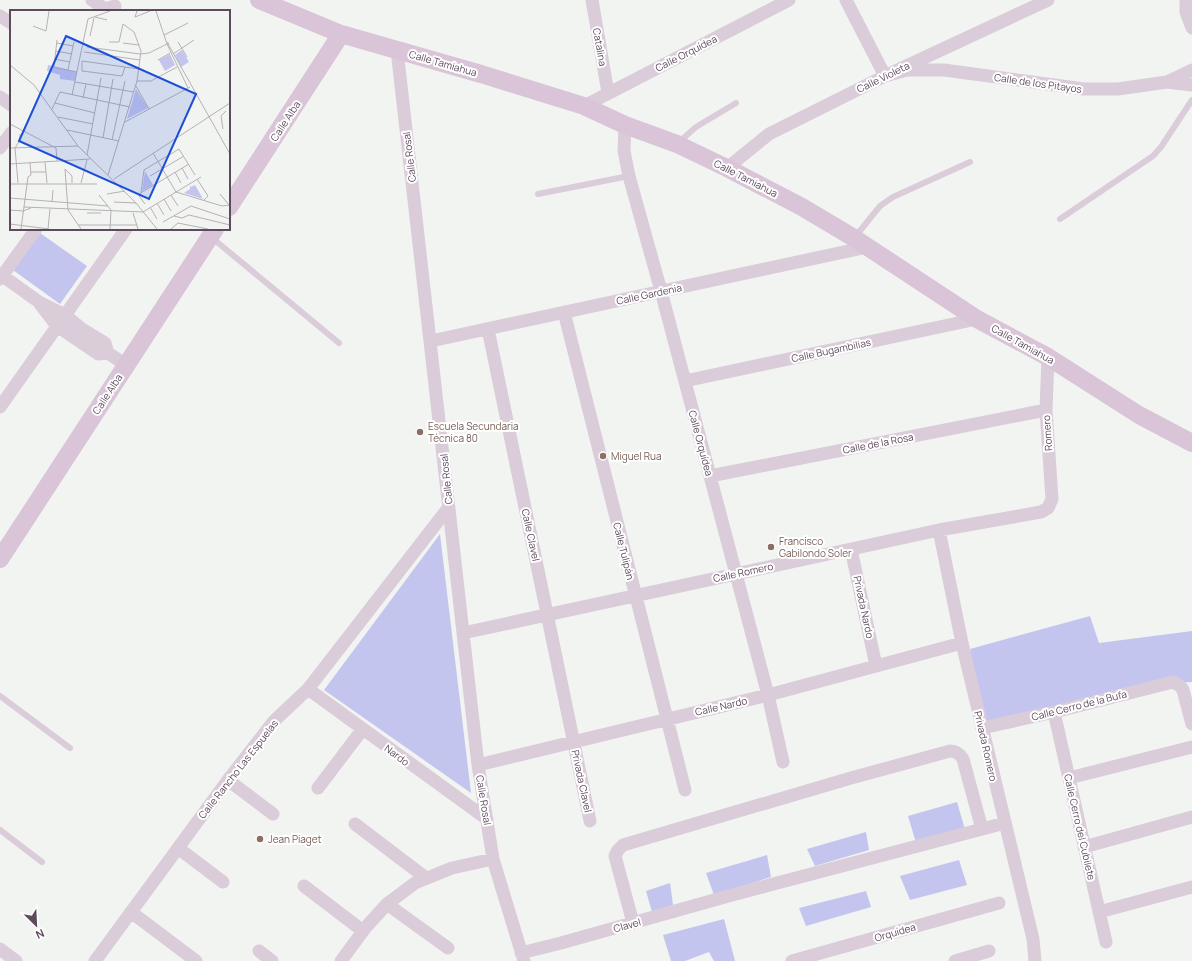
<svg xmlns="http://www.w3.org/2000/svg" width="1192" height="961" font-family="Manrope,sans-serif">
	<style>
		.green { fill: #c3c5ee }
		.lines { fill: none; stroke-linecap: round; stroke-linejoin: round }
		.lane { stroke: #daccd9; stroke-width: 6 }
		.street { stroke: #daccd9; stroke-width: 13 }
		.secondary { stroke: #d9c5d7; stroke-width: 18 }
		.education-dot { fill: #8d6e63; stroke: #fff; stroke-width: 1.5 }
		.labels { text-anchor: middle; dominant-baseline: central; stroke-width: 4; stroke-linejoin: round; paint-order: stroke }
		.street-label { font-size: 10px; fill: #5e4a5d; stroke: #fff }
		.education-label { font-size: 10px; fill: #785e54; stroke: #fff; text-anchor: start }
		.inset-road { fill: none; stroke: #b7b0b6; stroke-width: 1 }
		.view { fill: #1d4ed8; fill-opacity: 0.15; stroke: #1d4ed8; stroke-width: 2 }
		.inset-edge { fill: none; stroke: #5e4a5d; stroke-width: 2 }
	</style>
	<rect width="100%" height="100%" fill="#f2f4f2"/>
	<path class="green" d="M40,233L87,266L60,304L13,270Z
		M440,534L471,793L324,690Z
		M1090,616L1099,643L1192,631V682L1176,683L982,728L970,649Z
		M957,802L966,833L917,846L908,816Z
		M866,832L869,850L815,866L807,849Z
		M767,855L771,877L714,895L706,873Z
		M959,860L967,885L910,900L900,876Z
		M670,883L673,905L652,912L646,891Z
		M866,891L871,907L806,926L799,908Z
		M724,919L735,961H714L709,952L685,961H671L663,935Z"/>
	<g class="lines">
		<path class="lane" d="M679,142L696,127L736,103
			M538,194L629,176
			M1060,219L1153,156L1161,147L1192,100
			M211,237L339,343
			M855,237L880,206L893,197L970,162
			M0,696L70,748
			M0,830L42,862"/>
		<path class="street" d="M92,0L105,9L115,6
			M592,0L608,93
			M846,0L885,76L907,70H944L1084,89H1118L1167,82L1192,85
			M1186,0V12L1192,28
			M0,16L11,23
			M397,50L478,765L493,859L524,961
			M1167,82L1192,70
			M0,97L11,105
			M584,106L789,0
			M625,125L624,151L629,176L661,291L736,574L768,695L783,762
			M0,148L11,133
			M727,168L769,134L885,76L1048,0
			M0,274L39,302L65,315L82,329L105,343L108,353L126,365
			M0,279L36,229
			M40,304L57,326L98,354L108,353
			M564,312L685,790
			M488,329L590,821
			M431,341L867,247
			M685,381L977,319
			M0,407L126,229
			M710,476L1046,410
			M939,530L962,643L1033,939L1035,961
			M851,549L876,666
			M463,633L939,530L1041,512L1048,508L1052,499L1046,410L1048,357
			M308,689L487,819
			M1054,712L1106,942
			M982,728L1054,712L1173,682L1180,686L1183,690L1192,724
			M478,765L768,695L962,643
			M1069,778L1192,747
			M228,780L273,814
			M318,788L362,730
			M355,824L426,878
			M1084,847L1192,817
			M178,848L223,882
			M304,886L363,931
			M387,904L448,948
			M131,912L196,961
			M1099,912L1192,887
			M633,923L615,856L618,850L623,845L851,778L950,751C956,751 960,754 963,759L982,829
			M0,949L16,961
			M259,951L272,961
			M521,953L561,943L732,895L1005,823
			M95,961L228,780L267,730L274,721L308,689L449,507
			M341,961L366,927L387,904L415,883L452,868L493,859
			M792,961L999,903
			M955,961L989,951"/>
		<path class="secondary" d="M259,0L341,34L481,74L584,106L625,125L677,144L727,168L802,207L854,238L977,319L1048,357L1139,415L1192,443
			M229,207L341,34
			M0,559L215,229"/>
	</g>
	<g class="education-dot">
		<circle cx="420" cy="432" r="4"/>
		<circle cx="603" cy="456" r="4"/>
		<circle cx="771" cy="547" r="4"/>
		<circle cx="260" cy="839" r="4"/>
	</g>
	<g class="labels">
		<g class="street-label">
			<text transform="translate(600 47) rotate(80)">Catalina</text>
			<text transform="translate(686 53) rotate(-27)">Calle Orquídea</text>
			<text transform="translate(443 63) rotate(16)">Calle Tamiahua</text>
			<text transform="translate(883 77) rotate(-26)">Calle Violeta</text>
			<text transform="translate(1038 83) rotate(8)">Calle de los Pitayos</text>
			<text transform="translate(285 121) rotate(-57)">Calle Alba</text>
			<text transform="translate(409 157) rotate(-97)">Calle Rosal</text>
			<text transform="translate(746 178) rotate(27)">Calle Tamiahua</text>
			<text transform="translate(649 294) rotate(-12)">Calle Gardenia</text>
			<text transform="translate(1023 344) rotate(29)">Calle Tamiahua</text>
			<text transform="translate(831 350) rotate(-12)">Calle Bugambilias</text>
			<text transform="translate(107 394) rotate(-57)">Calle Alba</text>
			<text transform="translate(1047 433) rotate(-94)">Romero</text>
			<text transform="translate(701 443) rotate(75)">Calle Orquídea</text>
			<text transform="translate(878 443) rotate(-11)">Calle de la Rosa</text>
			<text transform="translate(446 479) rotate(-96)">Calle Rosal</text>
			<text transform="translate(531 535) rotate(78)">Calle Clavel</text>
			<text transform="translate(624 551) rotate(76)">Calle Tulipán</text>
			<text transform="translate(743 572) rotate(-12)">Calle Romero</text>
			<text transform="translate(864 607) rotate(78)">Privada Nardo</text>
			<text transform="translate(1079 705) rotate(-14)">Calle Cerro de la Bufa</text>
			<text transform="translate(721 706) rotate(-13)">Calle Nardo</text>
			<text transform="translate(986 746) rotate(77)">Privada Romero</text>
			<text transform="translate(397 755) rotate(36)">Nardo</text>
			<text transform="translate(238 769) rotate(-52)">Calle Rancho Las Espuelas</text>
			<text transform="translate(582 781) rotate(78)">Privada Clavel</text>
			<text transform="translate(484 800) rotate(81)">Calle Rosal</text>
			<text transform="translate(1080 827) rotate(77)">Calle Cerro del Cubilete</text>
			<text transform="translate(627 925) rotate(-15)">Clavel</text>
			<text transform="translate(895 932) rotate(-16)">Orquídea</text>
		</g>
		<g class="education-label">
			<text x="428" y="426">Escuela Secundaria<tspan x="428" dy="12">Técnica 80</tspan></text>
			<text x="611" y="456">Miguel Rua</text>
			<text x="779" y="541">Francisco<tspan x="779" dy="12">Gabilondo Soler</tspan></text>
			<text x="268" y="839">Jean Piaget</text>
		</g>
	</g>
	<g transform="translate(10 10)">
		<rect width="220" height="220" fill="#f2f4f2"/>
		<path d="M172,40L179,52L171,57L165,45ZM160,44L165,55L155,61L149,50ZM38,55L67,62L65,71L50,69V65L37,61ZM126,79L138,98L117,109ZM135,161L143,175L132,181ZM180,175L181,177L185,175L193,189L174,183L180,179Z" fill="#c3c5ee"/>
		<path class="inset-road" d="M127,1L125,7L140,1M146,1L157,34L178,78M85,7L97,10M23,16L36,21L39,1M154,25L178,13M80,26L84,8M47,30L44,57L67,62M157,32L220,144M168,32L177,47M47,33L63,36M113,33L129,35M77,37L130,44L139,43L159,33M46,41L62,44M74,42L130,50M163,44L184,30M44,49L60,52M148,50L160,43M72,51V61L112,66L115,57M72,51L129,59M0,55L24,75L68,136L126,193L147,219M58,60L64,32M127,71H141L167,57M65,72L124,82M126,76L139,99M62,85L78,9L100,1M73,88L76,74M45,93L85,103M42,99L50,82L120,97M48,107L83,114M115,112L180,77M0,114L46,138L47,151M213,119L211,106L216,101M57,120L109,131M93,128L103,69M102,130L115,71M0,138L68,136M143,143L166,182L212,196L220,195M77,145L91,68M35,152L37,173M0,154L80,149M172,158L178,169M55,159L58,200L71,219M55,159L62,166V173M21,162H36M165,162L171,173M98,165L127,71L131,41L124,22L113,14L109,32H99M140,166L174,146M104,169L220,93M187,169L198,186L194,190M8,173L5,138L10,130V124M71,173L77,150M0,174H87M131,182L134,160L169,139L185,165M127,183L135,194M97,184L115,181M129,184L179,154M210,184L219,195M89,185L101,200L100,219M161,185L168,196M0,188L98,196M154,189L161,201M42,192L43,180M104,192L126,193M147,193L154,205M14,197L133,202L191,167M140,197L147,209M0,200L13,201L21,198M77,203H91M123,203L128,219M164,206L172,208L179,205L220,215M153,212L181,196L220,209M0,214L39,219M68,215H127M11,219L18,167L21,165L20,153M38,219L40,199M161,219L168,213L198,219"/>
		<path class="view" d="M56,26L186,84L139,189L9,131Z"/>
		<rect width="220" height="220" class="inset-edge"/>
	</g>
	<g transform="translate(36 925) rotate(156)" stroke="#ffffff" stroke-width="3" paint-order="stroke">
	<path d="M0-3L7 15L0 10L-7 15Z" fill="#5e4a5d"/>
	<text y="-6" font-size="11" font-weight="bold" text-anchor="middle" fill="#5e4a5d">N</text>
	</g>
</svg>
